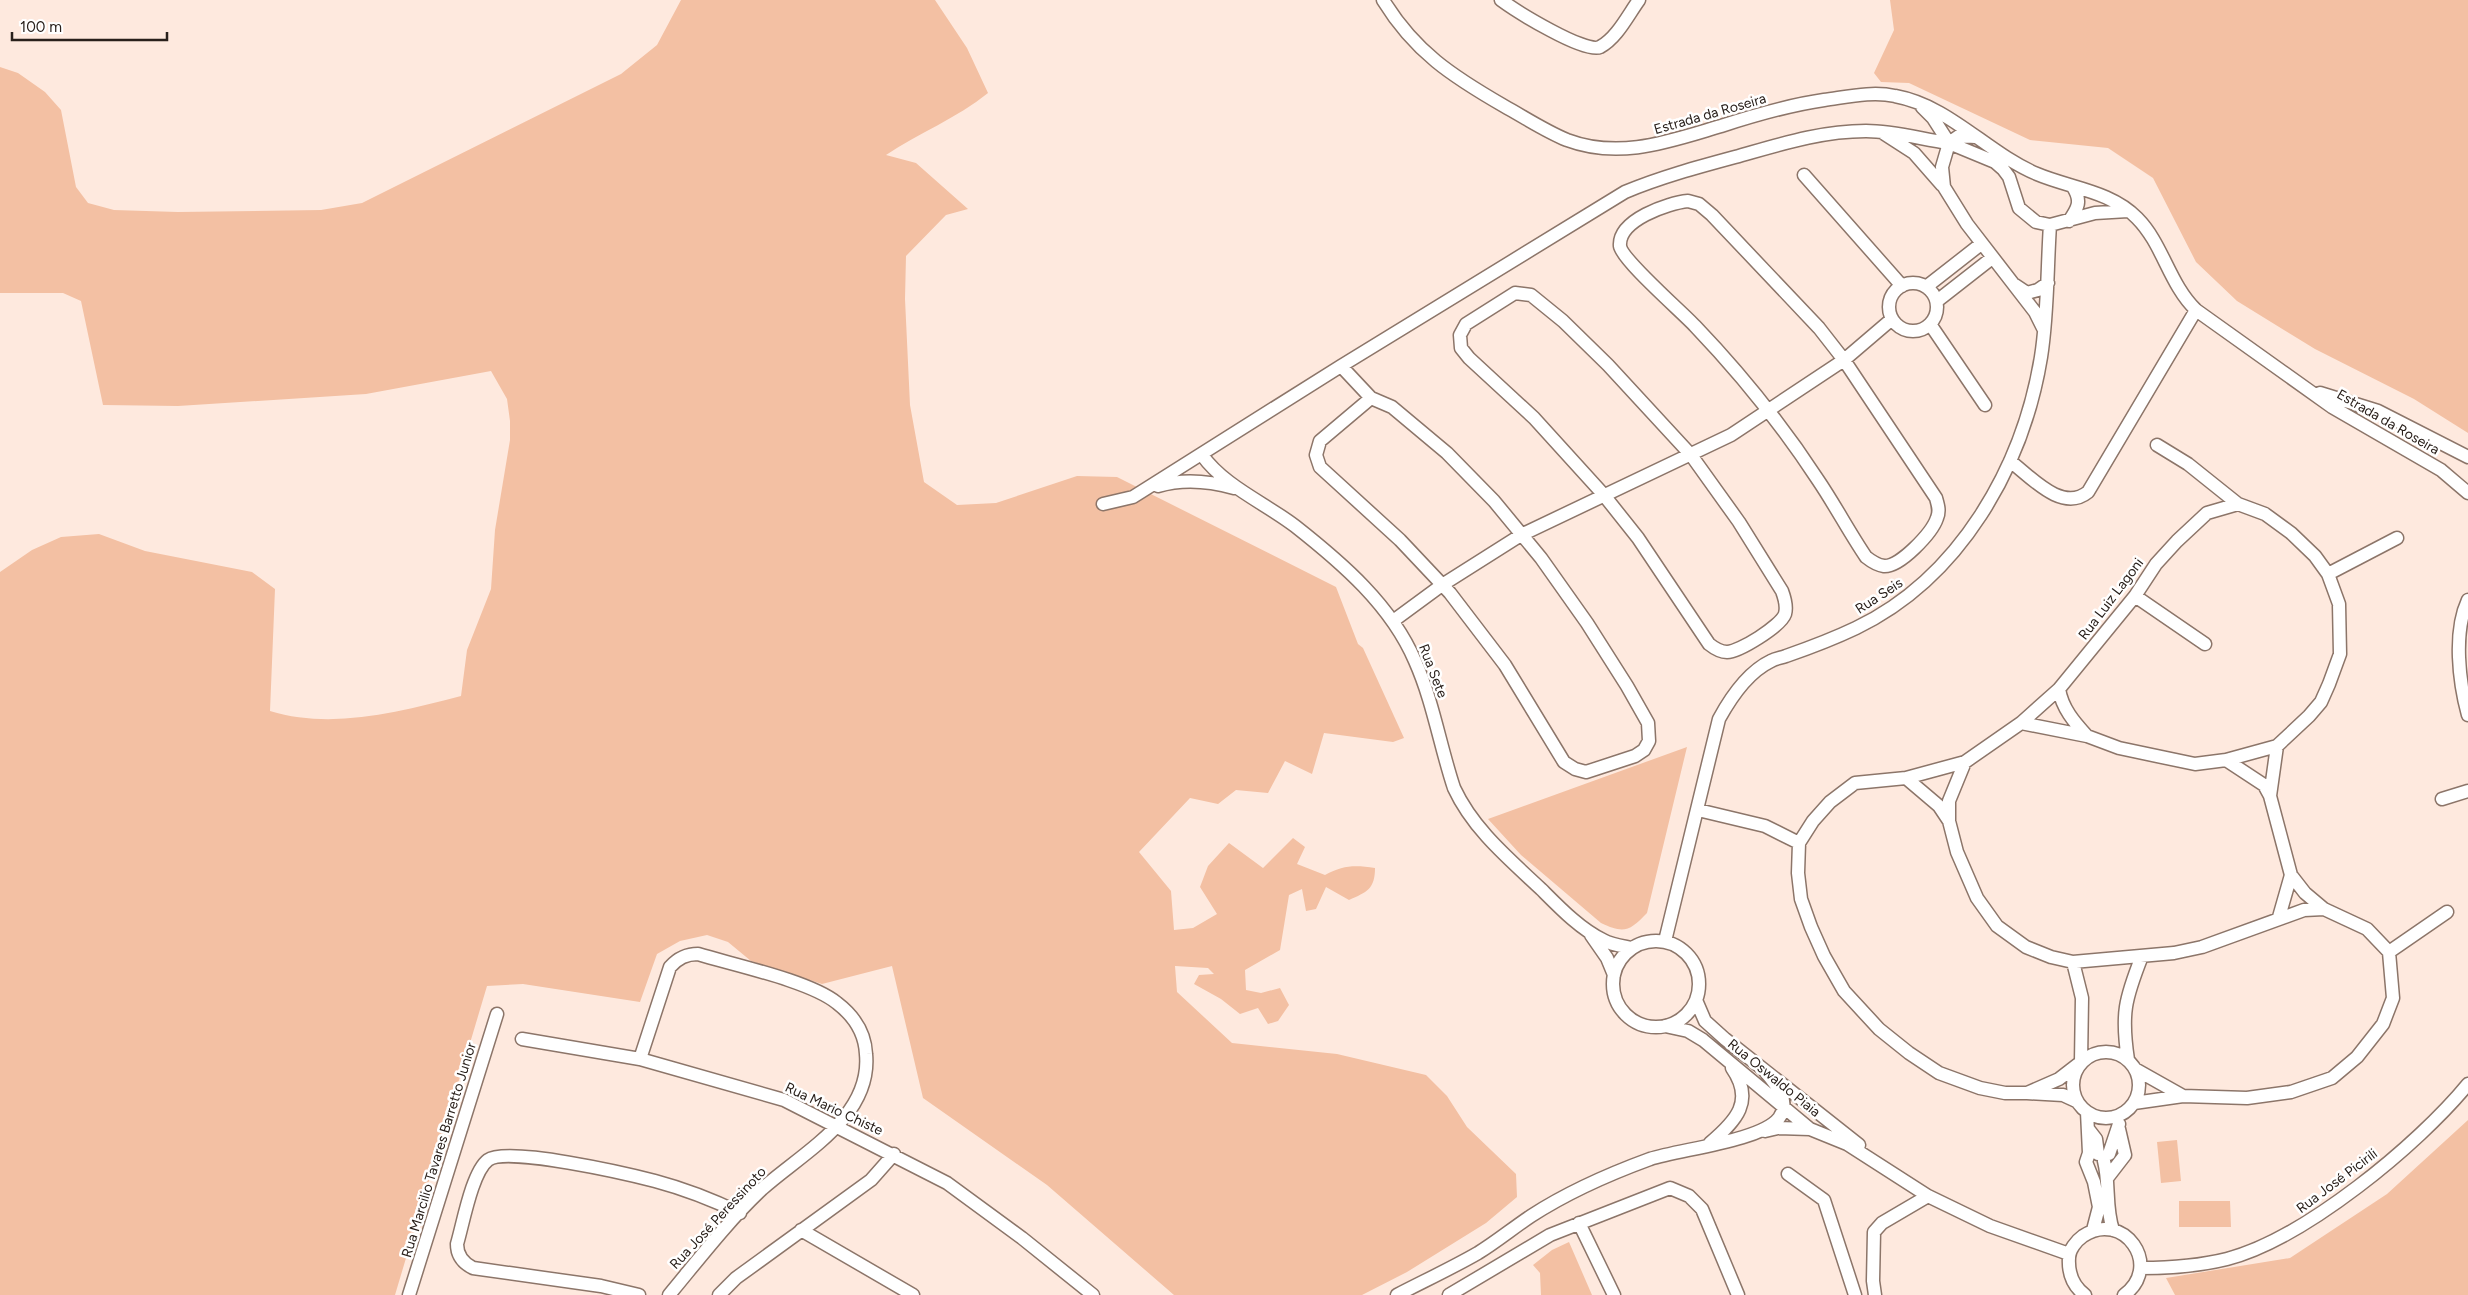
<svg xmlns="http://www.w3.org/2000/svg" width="2468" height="1295" font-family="Figtree,sans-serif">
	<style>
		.green { fill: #f3c0a3 }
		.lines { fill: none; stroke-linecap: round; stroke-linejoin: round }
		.minor-casing { stroke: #8c7569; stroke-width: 15 }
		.minor { stroke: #fff; stroke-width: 12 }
		.labels { text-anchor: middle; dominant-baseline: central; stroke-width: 5; stroke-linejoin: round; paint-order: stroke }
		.street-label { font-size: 14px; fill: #29201b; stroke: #fff }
	</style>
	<rect width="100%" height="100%" fill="#fee9de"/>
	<path class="green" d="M681,0H935L967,48L988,93C957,118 919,133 886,155L916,163L968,209L946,215L906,256L905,299L910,405L924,482L957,505L996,503L1077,476L1117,477L1336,587L1358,644L1363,648L1404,738L1393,742L1324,733L1312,774L1285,761L1268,793L1236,790L1218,804L1190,798L1139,852L1171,891L1174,930L1193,928L1217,914L1200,887L1208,866L1229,843L1263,868L1293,838L1305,847L1297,864L1325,875C1343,865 1355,865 1375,868C1375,889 1367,892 1349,900L1326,887L1316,909L1306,911L1302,889L1289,895L1280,950L1245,970L1246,990L1261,993L1280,988L1289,1005L1278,1021L1268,1024L1258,1008L1240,1014L1221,999L1194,984L1199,975L1214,974L1208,968L1175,966L1177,992L1232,1043L1337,1054L1426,1075L1447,1096L1467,1127L1516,1174L1517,1197L1486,1223L1407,1272L1362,1295H1174L1047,1185L923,1098L892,966L822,984L751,961L728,942L707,935L680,941L657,954L640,1002L523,984L487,986L395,1295H0V572L32,550L61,537L99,534L145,551L252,572L275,589L270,711C332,730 399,712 461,696L467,650L491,589L495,530L510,440V421L507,399L491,371L366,394L178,406L103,405L81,301L63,293H0V67L18,73L45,92L61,110L76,187L88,203L114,210L178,212L321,210L362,203L621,74L657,45Z
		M1890,0H2468V433L2414,399L2315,349L2237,301L2196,262L2153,178L2108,148L2030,140L1909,83L1881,82L1874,73L1894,30Z
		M1687,747L1647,913C1630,931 1624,934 1601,923L1521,855L1488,819Z
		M2468,1120V1295H2175L2166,1278L2290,1258L2387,1194Z
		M2177,1140L2181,1181L2161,1183L2157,1142Z
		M2179,1201H2230L2231,1227H2179Z
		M1569,1242L1592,1295H1541L1540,1273L1533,1265L1552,1250Z"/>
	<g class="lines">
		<g class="minor-casing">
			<path id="minor" d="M1383,0C1415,52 1452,76 1504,106C1524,117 1545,131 1567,140C1620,160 1670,141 1721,126C1755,115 1789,105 1824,100C1847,97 1872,91 1895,96C1950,106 1987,153 2037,174C2070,188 2111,191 2137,218C2163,244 2169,284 2196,310L2332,407L2441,470L2468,493
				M1501,0C1516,11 1585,54 1600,47C1617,38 1628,15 1639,0
				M1922,107L1933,118L1949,143L1995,162L2003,169L2009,177L2019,208L2036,222L2050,225L2095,213L2128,211
				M1883,133L1914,153L1942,185
				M1975,137L1959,136L1949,143L1942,167L1944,187L1967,224L2035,312L2044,330
				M1804,175L1902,286
				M1688,201L1699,204L1712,215L1819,328L1844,360L1936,498C1938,505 1940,511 1937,518C1932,533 1900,567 1884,566C1877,565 1871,561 1866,557C1849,532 1835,505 1818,480C1782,425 1740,373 1695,326C1682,312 1622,260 1620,246C1618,220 1668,203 1688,201Z
				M2069,221C2078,208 2082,201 2073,187
				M1889 307a24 24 0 1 1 48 0a24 24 0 1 1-48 0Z
				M2015,285L2027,293L2038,290L2048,283
				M1926,287L1981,244
				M1515,293L1531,295L1563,321L1608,365L1691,455L1739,522L1782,591C1785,599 1787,607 1785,614C1781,626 1739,652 1727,652C1720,652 1714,648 1709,644L1638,538L1603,494L1534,418L1469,358L1461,348L1460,335L1466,324Z
				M1937,301L1992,258
				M1930,324L1985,405
				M1341,366L1371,398L1392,407L1447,453L1494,501L1541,558L1587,623L1627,686L1648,723L1649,741L1644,750L1635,756L1586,772L1575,769L1564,762L1505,665L1450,593L1400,540L1320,467L1316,455L1320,441L1371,398
				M2320,393L2378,411L2468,457
				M1202,455C1224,486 1265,503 1295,526C1342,563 1391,605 1415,661C1433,701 1440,746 1454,788C1473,829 1508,858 1541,889C1559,907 1580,929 1603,940C1612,945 1622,946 1632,948
				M2010,461C2031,477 2062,513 2088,492L2196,310
				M1158,486C1182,479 1209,481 1234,488
				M1103,504L1133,497L1341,366L1625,192C1661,177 1698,167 1735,157C1778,145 1820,131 1866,131C1894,131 1921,139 1949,143
				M2328,574L2397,538
				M2135,596L2205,644
				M2468,600C2453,632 2459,682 2468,715
				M1393,621L1442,585L1521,535L1731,435L1844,360L1892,319
				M2059,689C2062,708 2074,722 2087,736
				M2021,723L2087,736L2119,748L2195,764L2226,760L2277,746L2309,716L2321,702L2329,684L2340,654L2339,604L2328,574L2315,556L2291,533L2265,514L2238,504L2188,464L2157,445
				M2226,760L2264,785L2270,796
				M1965,762L1949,801V821L1957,852L1977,898L1997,926L2026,947L2051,957L2073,962L2174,953L2202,947L2304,910L2324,909
				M1906,778L1939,806L1949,821
				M2442,799L2468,791
				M1698,810L1765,826L1799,843
				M2279,917L2291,875
				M1591,935L1607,958L1614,975
				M1613 984a43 43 0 1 1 86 0a43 43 0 1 1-86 0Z
				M1665,941L1719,719C1731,697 1748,672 1771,661C1776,658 1781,658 1786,656C1809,648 1833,639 1856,628C1960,578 2023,467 2041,357C2048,313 2047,269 2050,225
				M2389,952L2447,912
				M2073,962L2082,998L2081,1062L2059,1079L2027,1093L2063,1095L2076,1101
				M1696,1000L1705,1021L1725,1039L1859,1145
				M1665,1026L1688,1031L1703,1040L1810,1129L1847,1144L1928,1196L1990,1226L2069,1254
				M522,1039L640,1059L784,1100L947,1183L1022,1238L1093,1295
				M2073 1085a33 33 0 1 1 66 0a33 33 0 1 1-66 0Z
				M640,1059L670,967C678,958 686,954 698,954C734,965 810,981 837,1003C854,1016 865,1033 866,1054C872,1117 802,1153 762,1189C728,1221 699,1259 669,1295
				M2128,1060C2121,1014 2125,999 2142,956
				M2027,1093H2005L1980,1088L1939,1073L1909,1053L1879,1029L1844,991L1824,956L1811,927L1801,899L1798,873L1799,843L1813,821L1830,802L1855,783L1906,778L1965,762L2021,723L2059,689L2135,596L2156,564L2177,541L2207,513L2238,504
				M2183,1096L2247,1098L2291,1092L2332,1078L2357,1057L2383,1024L2393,998L2389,952L2367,929L2324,909L2305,893L2291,875L2270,796L2277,746
				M2134,1103L2183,1096L2135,1069
				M2087,1112L2089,1153L2086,1162L2094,1182L2099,1207L2093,1230
				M2089,1130L2096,1139L2098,1154
				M1765,1131L1778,1128L1810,1129
				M1710,1143C1736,1121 1755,1101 1732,1068
				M2109,1154L2119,1124
				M2104,1161C2110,1184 2105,1207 2113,1230
				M1788,1174L1824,1200L1855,1295
				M2108,1177L2125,1155L2119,1129
				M1579,1223L1614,1295
				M801,1230L913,1295
				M2141,1268C2170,1268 2199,1266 2227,1259C2304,1239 2418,1145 2468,1084
				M409,1295L497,1014
				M639,1295L601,1286L473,1268C463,1263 457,1255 457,1244C463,1224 472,1172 488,1160C507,1146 628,1174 655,1181C685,1189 713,1200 740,1213
				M719,1295L736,1278L871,1180L894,1154
				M1397,1295C1424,1281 1452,1268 1478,1253C1496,1242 1513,1228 1531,1216C1568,1192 1609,1174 1650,1159C1681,1149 1761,1141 1779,1118C1792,1101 1774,1082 1763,1069
				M1449,1295L1550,1235L1670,1188L1689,1196L1702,1209L1738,1295
				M1875,1295L1873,1281L1874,1232L1882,1223L1928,1196
				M2085,1295C2073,1286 2068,1274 2069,1258C2069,1250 2076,1241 2083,1236C2123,1209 2164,1266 2124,1295"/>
		</g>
		<use href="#minor" class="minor"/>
	</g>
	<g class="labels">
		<g class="street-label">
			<text transform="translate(1710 114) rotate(-16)">Estrada da Roseira</text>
			<text transform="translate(2388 422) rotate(30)">Estrada da Roseira</text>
			<text transform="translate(1879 596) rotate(-33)">Rua Seis</text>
			<text transform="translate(2111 599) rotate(-53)">Rua Luiz Lagoni</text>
			<text transform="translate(1433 671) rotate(69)">Rua Sete</text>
			<text transform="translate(1774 1078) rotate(39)">Rua Oswaldo Piaia</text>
			<text transform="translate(834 1109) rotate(25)">Rua Mario Chiste</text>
			<text transform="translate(439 1150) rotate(-73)">Rua Marcilio Tavares Barretto Junior</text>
			<text transform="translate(2337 1181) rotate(-37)">Rua José Picirili</text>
			<text transform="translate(718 1218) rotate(-47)">Rua José Peressinoto</text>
		</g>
	</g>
	<path d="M12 32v8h155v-8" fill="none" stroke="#29201b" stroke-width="2.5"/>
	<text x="20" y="32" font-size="15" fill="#29201b" stroke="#ffffff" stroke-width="4" paint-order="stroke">100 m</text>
</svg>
